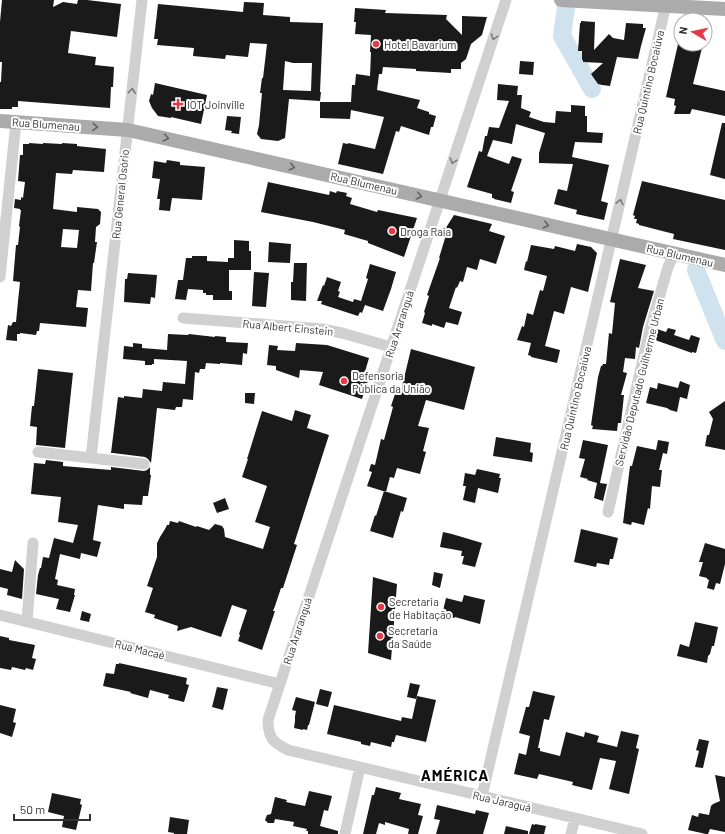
<svg xmlns="http://www.w3.org/2000/svg" width="725" height="834" font-family="Barlow,sans-serif">
	<style>
		.lines { fill: none; stroke-linecap: round; stroke-linejoin: round }
		.river { stroke: #cfe2ee; stroke-width: 18 }
		.building { fill: #1a1a1a; fill-rule: evenodd }
		.minor { stroke: #d0d0d0; stroke-width: 11 }
		.major { stroke: #ababab; stroke-width: 14 }
		.oneway { stroke: #7a7a7a }
		.oneway2 { stroke: #636363 }
		.poi-dot { fill: #e63946; stroke: #fff; stroke-width: 1.5 }
		.labels { text-anchor: middle; dominant-baseline: central; stroke-width: 4; stroke-linejoin: round; paint-order: stroke }
		.poi-label { font-size: 11px; fill: #333; stroke: #fff; text-anchor: start }
		.street-label { font-size: 11px; fill: #333; stroke: #fff }
		.district-label { font-size: 15px; font-weight: bold; letter-spacing: 1px; fill: #000; stroke: #fff }
	</style>
	<rect width="100%" height="100%" fill="#fff"/>
	<g class="lines">
		<path class="river" d="M567,0L562,36L592,89
			M696,270L725,341"/>
	</g>
	<path class="building" d="M2,0H54L53,7L63,2L77,4L78,0H87L121,4L117,37L71,31L68,53L96,57L95,65L114,67L113,87H111L110,108L18,101V107H12V109H0V82H1L2,62H0V22Z
		M244,2L264,3L263,15L290,17V22L323,23L320,92H321L320,101L289,99L285,138L278,141L261,139L257,134L259,125L262,93H260L262,78H263L267,44L250,43L248,57L226,55L225,59L193,56L194,48L157,45L158,39H154L158,4L243,12ZM285,61L293,63H312L311,91L283,90Z
		M355,8L386,10L385,13L447,15L446,19L462,35V16L487,17L482,35L471,44L466,59L461,63V69H451V73L416,71V69L383,67L382,74H379L377,90L420,100L417,108L429,112V114L436,116L433,127H431L429,135L401,126L399,132L396,131L383,174L338,164L343,143L348,144V143L375,149L384,117L351,110L350,119L320,118V102H351L352,85H355L356,74L370,76L371,52H370L371,35L355,34L356,22H354Z
		M581,21L595,22L594,50L609,34L613,38L624,40L626,23L643,24V28H646L641,46L638,59L617,57L610,86L602,85L598,84L591,74L603,63L583,62V60H582V51H578L580,23H581Z
		M678,44H703L693,84L725,91V116L692,109L690,114H674L676,106L674,105L675,99L666,97Z
		M520,61L534,62L533,75L519,74Z
		M155,83L207,95L201,124L171,117V118L158,116L152,108L149,101L151,94L153,95Z
		M498,84L518,86L517,95H522L521,108L531,112L529,117L544,122L555,123L556,111L571,112V105L585,106V116H587V132L603,133L602,143L575,142L572,157L609,165L601,201L608,203L604,220L576,214L577,210L554,204L558,189L567,191L573,164L539,163V153L545,133L516,124L512,144L493,140L487,156L509,164L512,156L522,159L511,191L514,192L511,203L494,199V198H492V194L467,187L479,151L482,152L485,136H487L489,127L499,128L509,101L497,100Z
		M227,116L241,117L239,134L231,133L232,131L225,130Z
		M722,123H725V179L710,175Z
		M29,143L43,144V143L62,144V143L77,144V146L106,149L104,172L73,170L72,174L56,173L53,209L77,212V207L98,209L101,212L100,224L96,227L95,242H97L94,263H93L91,291L78,290L76,307L88,308L86,327L40,323L39,331H37L36,335L20,333V334H17V341L6,340L8,325L11,326L13,322H16L18,301L20,282L13,281L16,245H18L20,227L19,226L21,210H20V209L14,208L15,199L21,200V197L23,198L25,182L18,181L20,155H23V144H29ZM63,229L79,230L77,248L61,247Z
		M167,160L180,162V165L205,167L202,200L172,198L170,211L159,210L160,199H157L160,179L152,178L154,161L166,163Z
		M642,181L725,200V250L673,239L674,234L639,225V224L636,223L637,219H634L635,216L633,215Z
		M268,182L329,195L330,191L336,193L337,191L347,193L346,196L352,198L350,204L377,212L378,210L417,218L404,257L368,243V241L344,234L345,230L313,222L261,212Z
		M454,215L492,224L489,231L505,236L496,264L480,259L477,270L467,267L463,282L460,281L457,288L456,287L449,308L462,312L458,325L446,322L444,328L432,324V326L422,323L425,313L424,312L429,296L427,295L440,258H439L446,235L442,234Z
		M234,240L249,241V251H251V270H229V291H232V300H213V295H206V293H203V290L188,289L186,300L175,299L178,280H183L186,258H192V256H207V261L228,262V258H234Z
		M269,242L291,244L290,263L268,262Z
		M577,244L591,247L597,253L588,292L571,287L564,314L554,311L545,346L560,350L557,363L531,357V356L528,355L531,343L517,340L522,326L524,327L527,313L533,315L540,290L543,291L547,276L524,270L526,261L527,262L531,245L554,249L555,246L575,251Z
		M620,259L646,265L638,288L654,291L643,327L639,348L636,347L635,359L625,358L623,372L627,373L621,395H624L621,423H618L617,431L592,429L593,426L591,425L598,377L601,366H602L603,364H606L609,333L612,334L615,303L610,302Z
		M294,263H307L306,301L291,300V282H293Z
		M370,264L396,272L391,289L383,311L365,305L362,313L360,312L358,316L321,304L322,301H317L323,285L324,286L327,277L341,282L338,291L340,292L338,297L353,302L354,299L361,301L368,279L366,278Z
		M254,272L269,273L266,307L252,306Z
		M128,273L157,275L155,298L151,297L150,304L124,302L125,279H127Z
		M668,328L676,330L674,335L689,340L691,335L700,338L696,353L692,352V353L655,340L657,329L666,332Z
		M168,334L188,335L189,334L215,337V336L226,337V342L248,343L247,354L243,353L242,365L220,363V364L206,363L205,369H200L199,373L195,372L193,400L183,399L182,407H176L175,410L157,408L151,463L148,459L145,457L113,453H111L118,397L124,398V396L142,398L143,389L162,391L163,382L185,384L187,361L154,359V364H152V365H145V361L123,359L124,346L133,347V343L142,344V348L167,350Z
		M296,343L327,345L369,358L364,375L369,377L362,399L319,385L323,372L300,370L299,378L276,370V366L267,365L269,345L278,346L277,350L295,351Z
		M411,349L475,367L464,410L426,400L418,426L429,428L423,451L426,452L420,474L397,468L394,478L390,477L386,492L367,486L372,472L369,471L371,464L375,465L381,439L384,440L393,407L391,406L395,394L400,395Z
		M38,369L73,373L65,448L36,445L37,427L30,426L32,406H34Z
		M680,381L690,385L687,399L680,397L677,412L670,410L667,408L646,403L650,387L657,389L658,383L678,388Z
		M245,393H255L254,404L245,403Z
		M725,401V450L705,446L707,435H709L713,419L709,412Z
		M295,410L311,415L307,428L329,435L294,544L297,545L283,588H281L275,606L273,611H275L262,650L238,641L240,635L239,634L247,610L232,605L221,637L191,627L177,631L178,626L154,618L155,615L145,612L153,588L147,586L157,557V543L160,537L165,529L167,525H169L170,521L178,523L179,521L196,527L197,526L209,530L215,524L222,526L224,529L225,537L263,549L270,527L255,522L267,486L242,477L248,459H247L262,411L292,421Z
		M496,437L531,443L530,452L533,453L532,462L493,456Z
		M583,440L608,445L600,483L607,484L603,501L594,498L597,483L587,480L588,479L580,477L585,459L579,458Z
		M658,440L669,442L667,454L663,453L659,470H662L660,487L652,486L650,509L648,508L644,525L632,522L631,525L623,523L630,466H632L637,446L656,450Z
		M46,460L63,462V466L111,470V467L144,471L147,470L150,467V475H151L148,496H143L142,505L124,504V509L98,505L93,540L101,542L97,557L81,553L80,559L60,554L55,579L58,580L57,585L75,589L74,595H75L70,612L56,609L59,599L36,594L38,575L40,568H41L43,557L49,558L54,538L73,543L78,525L58,522L61,497L31,494L34,463L45,464Z
		M477,469L500,474L499,478H501L498,493L478,488L475,503L463,500L466,486H463L465,473L475,475Z
		M384,491L407,498L403,512L401,511L393,538L370,531L375,515L376,516Z
		M225,498L229,509L217,513L213,503Z
		M581,529L618,538L613,559H610L609,565L597,563L596,567L574,562Z
		M443,532L452,534L482,543L475,567L462,564L464,556H461L462,551L440,547Z
		M705,543L725,549V564L720,584L716,583L714,590L707,588L709,580L707,579V578L699,576L703,562H699Z
		M15,560L24,569L22,599L7,595L8,589L0,587V569L12,572Z
		M434,572L443,574L440,588L432,585Z
		M373,577L397,584L391,660L368,653Z
		M464,595L485,600L480,624L455,617L454,618L442,615L446,598L462,602Z
		M82,611L91,614L89,622L80,620Z
		M695,622L718,627L714,646H712L710,654L708,656L707,663L677,656L680,644L689,647Z
		M0,636L9,638V640L35,645L32,658L36,659L33,670L26,668L25,670L12,667L11,670L0,668Z
		M119,663L187,678L186,684L189,685L184,702L168,698L169,695L150,690L148,698L130,693L131,692L103,686L106,673L114,674L116,664H119Z
		M410,683L420,685L416,699L407,697Z
		M217,687L228,689L223,710L212,707Z
		M320,689L332,692L328,707L316,704Z
		M533,691L555,696L549,720L544,719L538,748H540V751L560,756L566,732L584,737L585,732L599,736L597,742L617,747L621,731L639,735L636,748L639,749L629,794L609,789L616,761L600,758L592,790L572,785L573,782L539,774L537,779L514,774L519,753L526,755L530,736L519,733L526,707H529Z
		M417,696L436,700L426,742L396,735L394,742H392L391,747L371,742L370,746L361,744V742L327,734L334,705L401,721L402,717L412,719Z
		M296,697L315,702L309,725H308L307,730L303,729V730L294,728L295,721V716L296,711L292,710Z
		M0,705L16,709L13,722L16,723L12,737L0,733Z
		M699,739L709,741L703,768L695,767L699,751L696,750Z
		M715,775L725,777V832L710,829L708,834H706L688,830L692,815L698,817L699,813L709,815L711,806L713,804L720,801Z
		M376,787L401,793L399,799L421,804L418,815L423,816L418,834H408L409,829L385,822V825L379,823L376,834H363L372,795H374Z
		M309,791L332,796L328,811L324,810L320,826L338,831V834H308V831H306L307,829L293,826L294,822L275,819L274,823H268L265,820L267,815L271,814L275,797L287,800L286,802L305,806Z
		M52,793L81,799L80,804L82,805L76,830L62,827L64,816L48,812Z
		M437,805L475,814L476,810L489,813L483,834H436L440,820L434,819Z
		M170,817L189,820L187,834H174V833L168,832Z
		M532,824L535,825V824L546,826L544,834H529Z
		M506,826L528,831V834H504Z"/>
	<g class="lines">
		<path class="minor" d="M506,0L268,720C268,737 272,742 288,750L642,834
			M0,277L16,122
			M183,318L322,329L342,333L391,347
			M38,452L144,464
			M91,458L142,0
			M608,512L650,329L668,267L674,254
			M0,615L280,684
			M27,622L33,543
			M482,796L667,0
			M345,834L360,767
			M571,834L575,818"/>
		<path class="major" d="M561,0L725,9
			M0,121L128,130L725,265"/>
	</g>
	<defs><path id="oneway-chevron" d="M-2-3.5L2.5 0L-2 3.5" fill="none" stroke-width="1.6" stroke-linecap="round" stroke-linejoin="round"/></defs>
	<g class="oneway">
		<use href="#oneway-chevron" transform="translate(494 37) rotate(108)"/>
		<use href="#oneway-chevron" transform="translate(132 91) rotate(-84)"/>
		<use href="#oneway-chevron" transform="translate(453 161) rotate(108)"/>
		<use href="#oneway-chevron" transform="translate(620 202) rotate(-77)"/>
	</g>
	<g class="oneway2">
		<use href="#oneway-chevron" transform="translate(95 127) rotate(4)"/>
		<use href="#oneway-chevron" transform="translate(166 138) rotate(13)"/>
		<use href="#oneway-chevron" transform="translate(292 167) rotate(13)"/>
		<use href="#oneway-chevron" transform="translate(419 196) rotate(13)"/>
		<use href="#oneway-chevron" transform="translate(546 225) rotate(13)"/>
	</g>
	<g class="poi-dot">
		<circle cx="376" cy="44" r="4"/>
		<path d="M176 98h4v4h4v4h-4v4h-4v-4h-4v-4h4z"/>
		<circle cx="392" cy="231" r="4"/>
		<circle cx="344" cy="381" r="4"/>
		<circle cx="381" cy="607" r="4"/>
		<circle cx="380" cy="636" r="4"/>
	</g>
	<g class="labels">
		<g class="poi-label">
			<text x="384" y="44">Hotel Bavarium</text>
			<text x="187" y="104">IOT Joinville</text>
			<text x="400" y="231">Droga Raia</text>
			<text x="352" y="375">Defensoria<tspan x="352" dy="13">Pública da União</tspan></text>
			<text x="389" y="601">Secretaria<tspan x="389" dy="13">de Habitação</tspan></text>
			<text x="388" y="630">Secretaria<tspan x="388" dy="13">da Saúde</tspan></text>
		</g>
		<g class="street-label">
			<text transform="translate(648 82) rotate(-77)">Rua Quintino Bocaiúva</text>
			<text transform="translate(46 124) rotate(4)">Rua Blumenau</text>
			<text transform="translate(364 183) rotate(13)">Rua Blumenau</text>
			<text transform="translate(120 194) rotate(-84)">Rua General Osório</text>
			<text transform="translate(680 255) rotate(13)">Rua Blumenau</text>
			<text transform="translate(399 324) rotate(-72)">Rua Araranguá</text>
			<text transform="translate(288 327) rotate(5)">Rua Albert Einstein</text>
			<text transform="translate(639 382) rotate(-76)">Servidão Deputado Guilherme Urban</text>
			<text transform="translate(575 398) rotate(-77)">Rua Quintino Bocaiúva</text>
			<text transform="translate(297 631) rotate(-72)">Rua Araranguá</text>
			<text transform="translate(140 649) rotate(14)">Rua Macaé</text>
			<text transform="translate(502 801) rotate(13)">Rua Jaraguá</text>
		</g>
		<g class="district-label">
			<text x="455" y="775">AMÉRICA</text>
		</g>
	</g>
	<g transform="translate(693 32) rotate(279)"><circle r="19" fill="#ffffff" stroke="#adadad"/>
	<path d="M0-3L7 15L0 10L-7 15Z" fill="#e63946"/>
	<text y="-6" font-size="11" font-weight="bold" text-anchor="middle" fill="#333333">N</text>
	</g>
	<path d="M14 814v6h76v-6" fill="none" stroke="#333333" stroke-width="2"/>
	<text x="20" y="814" font-size="12" fill="#333333" stroke="#ffffff" stroke-width="3" paint-order="stroke">50 m</text>
</svg>
